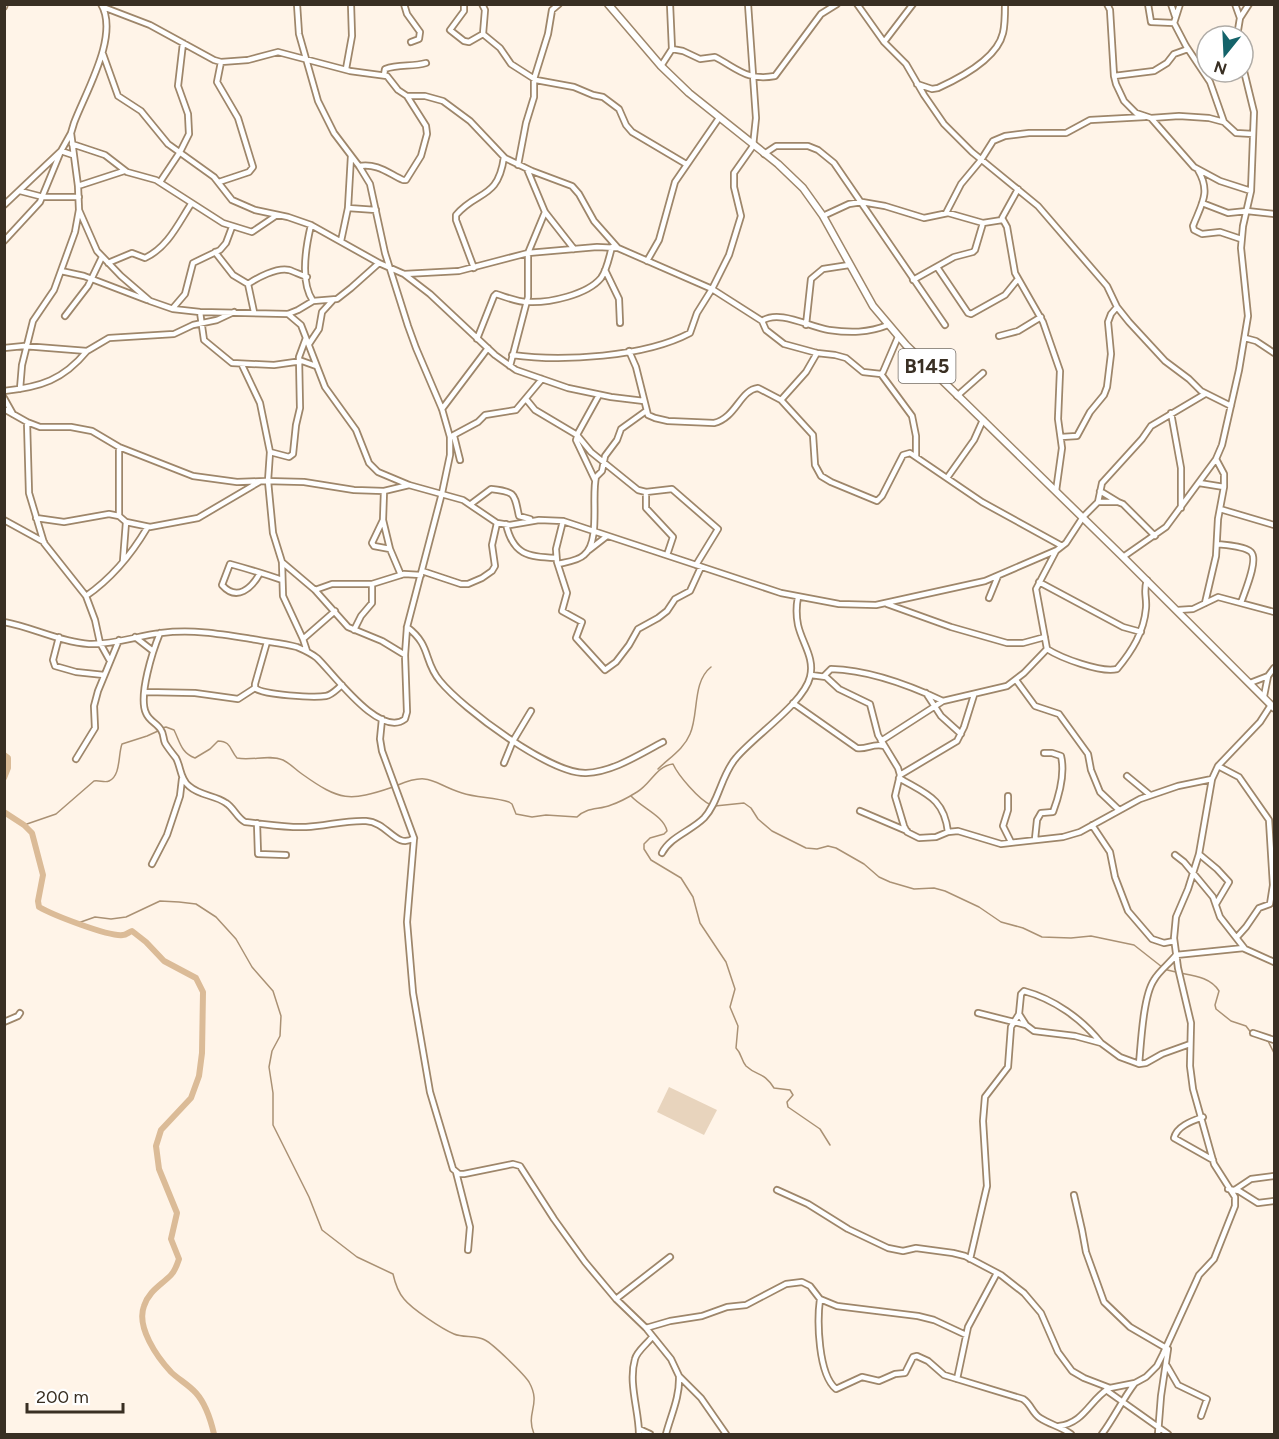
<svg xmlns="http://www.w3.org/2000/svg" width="1279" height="1439" font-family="Figtree,sans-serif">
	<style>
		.grass { fill: #e8d4bd }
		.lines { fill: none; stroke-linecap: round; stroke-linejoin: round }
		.stream { stroke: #aa9174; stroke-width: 1.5 }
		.river { stroke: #dbbb97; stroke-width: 6 }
		.minor-casing { stroke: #9e866a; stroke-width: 8 }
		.major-casing { stroke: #9e866a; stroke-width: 9 }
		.minor { stroke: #fff; stroke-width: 4.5 }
		.major { stroke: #fff; stroke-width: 6 }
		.labels { text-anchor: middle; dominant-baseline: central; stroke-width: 6; stroke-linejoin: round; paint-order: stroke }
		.shield { fill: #fff; stroke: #746d65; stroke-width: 1.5 }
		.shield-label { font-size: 20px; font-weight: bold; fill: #392f23 }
	</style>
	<rect width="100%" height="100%" fill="#fff4e8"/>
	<path class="grass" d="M669,1087L717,1110L704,1135L657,1112Z"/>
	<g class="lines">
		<path class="stream" d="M1067,4V5
			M162,728L166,727L174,730C180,742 181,753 195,758L210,749L218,741C231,741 230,750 237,758C252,761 269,754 283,760C291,764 296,770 302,774C340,801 349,802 393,787
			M658,769C669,758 684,749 690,734C699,714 692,682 711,667
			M398,785C431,771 433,784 462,793C477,798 494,797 509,802L512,804L516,814L532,817L546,815L577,817C587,807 599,810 611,805C620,802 629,797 637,792C651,784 656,766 673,764C678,775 699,800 711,805
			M631,796C642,808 664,816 667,831L664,834L650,838L644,844V849L651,860L681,878L693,897L700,923L726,962L735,989L730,1007L738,1026L736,1048C742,1054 741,1060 746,1066C758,1077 763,1071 774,1088L790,1090L793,1095L787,1102L788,1107L820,1129L830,1145
			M715,806L744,803L751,808L758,819L772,831L806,848L817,849L828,846L836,848L864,864L879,877L890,882L914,889L934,888L945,891L979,907L1001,922L1023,928L1042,937L1071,938L1091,936L1134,945L1162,967
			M24,825L56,814L94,781C99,780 105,783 109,781C121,776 118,754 122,744L147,736L158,731
			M78,923L95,917L111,919L126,917L160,901L179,902L196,904L216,917L236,939L252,967L273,991L281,1016L280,1036L272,1051L269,1067L273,1093V1125L309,1197L322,1230L357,1257L393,1274C395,1283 398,1292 404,1299C412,1309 442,1329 454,1334C463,1338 476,1335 485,1340C493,1344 524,1374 529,1382C542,1405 525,1412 534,1434
			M1165,969C1183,976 1208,973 1219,991L1215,1005L1216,1009L1231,1021L1246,1026L1252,1034
			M1256,1036L1268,1041L1274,1053"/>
		<path class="river" d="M4,755L8,758V768L4,778
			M4,812L24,825L32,833L43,875L38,901L39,907C53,915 109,937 123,935C126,935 129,932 132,931L146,942L164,961L196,978L203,992L202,1053L199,1076L191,1098L161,1130L156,1146L159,1169L177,1213L171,1239L179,1259C177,1265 175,1271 171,1275C160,1286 149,1291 144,1306C136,1327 157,1357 171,1372C178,1379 189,1385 196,1393C205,1403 211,1421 214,1434"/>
		<g class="minor-casing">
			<path id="minor" d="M101,4C120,35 85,93 74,123L71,133L78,186L79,210L97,251L121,276L150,301L173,309L200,312L288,314L298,310L313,301L337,299L351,288L379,263
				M404,4L407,14L420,32L419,39L411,42
				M464,4V11L450,30L464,41L469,42L483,34
				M482,4L485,10L483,34
				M857,4L884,42L906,64L924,95L944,124L972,152L1038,206L1107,286L1117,307L1129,322L1165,361L1189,379L1201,391L1231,406
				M1107,4L1110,10L1114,76L1116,84L1124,101L1136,113L1151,118L1194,167L1220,181L1251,191
				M1148,4L1151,22L1174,23L1186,46L1210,82L1224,122
				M1171,4L1175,16
				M1235,4L1240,18
				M4,7L5,4
				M103,7L150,25L214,60L221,62L248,60L278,52L350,71L387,76L398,90L407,96L426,126L427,134L421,156L406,180H403C388,173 377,163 359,166
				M1174,23L1180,4
				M483,34L500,48L511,64L536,80L574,87L593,95L603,97L619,109L626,125L632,132L686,164
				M1237,36L1240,18L1249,4
				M884,42L913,4
				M672,49L683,51L700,59L715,57C738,69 747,81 775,76L821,14L837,4
				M103,54L118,96L141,111L168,144L214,177L232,200L255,210L288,217L311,225L379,263L404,274L459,271L528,253L597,247L618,248L712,289L762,321L766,330L784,344L817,353L835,355L846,358L863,372L881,374L883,372L898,337
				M661,66L672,49L670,4
				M346,69L352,36L351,4
				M384,75L385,69C399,64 412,67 426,63
				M1114,76L1154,71L1167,63L1174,54L1188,49
				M917,84L932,89L938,88C960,78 997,59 1003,33C1005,25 1005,12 1005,4
				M407,96H425L443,101L470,121L505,158L532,171L572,186L579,194L594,221L617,247
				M1151,118L1179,116L1209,118L1224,122L1236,133L1253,134
				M72,144L105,155L127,172L156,180L223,223L252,232L277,215
				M764,154L776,146H808L818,150L834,163L945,325
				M518,165L526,123L534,97V79L548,34L552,10L559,4
				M527,169L545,212L574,249
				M1198,170C1211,192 1202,203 1193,226L1194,230L1202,234L1220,232L1241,239
				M160,182L180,152L189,134L188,114L178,86L183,43
				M219,182L249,172L253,167L238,118L217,82L221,62
				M78,186L124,171
				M1018,189L1002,218L1007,227L1015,273L1043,322L1060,371L1058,419L1062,448L1056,491
				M20,191L43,197H79
				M1202,203L1228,213L1247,211L1274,214
				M4,205L61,151L73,155
				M348,208L376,210
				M946,213L961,184L981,160L993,141L1005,136L1029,133H1066L1090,120L1145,117
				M823,216L849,204L862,202L885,206L924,218L948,213L983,223
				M311,225C306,246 300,282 313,301
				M4,241L40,202L61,151L71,133
				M341,241L348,208L351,156
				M215,252L233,275L248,284L254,312
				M647,261L659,240L675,182L719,118
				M108,263L132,253L145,258C168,247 178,224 191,204
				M937,267L968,313L971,314L1005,295L1018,279
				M474,268L456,220V215C477,190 498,200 504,157
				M605,270L619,299L620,323
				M61,271L84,276L147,300
				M404,274L430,294L495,355L516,370L568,388L611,397L644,401
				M913,280L954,257L973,252L975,250L983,223L1002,220
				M248,284C257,278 277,267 289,270C295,272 301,275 307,277
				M173,308L185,294L193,263L220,250L226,243L232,227
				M200,312L204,340L232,363L274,365L302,361L316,366
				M288,314L301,325L325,387L356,430L369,463L378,472L409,485L463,500L497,523L510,525L539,520L563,521L781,593L839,604L876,605L985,581L1057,550L1066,543L1083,517L1098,502L1102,483L1142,439L1151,426L1205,394
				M65,316L88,286L102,257
				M762,321C779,309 809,327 829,330C850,333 868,333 888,325
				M806,325L811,279L823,269L849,265
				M999,336L1018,331L1041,317
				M1245,338L1256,341L1274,353
				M477,339L494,296L496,294C506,297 517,302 528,302C549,303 587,295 601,278C607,270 609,257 612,247
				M309,344L319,329L322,312L333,300
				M4,348L24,346L87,351L109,338L174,334L193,325L217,320L234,312
				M629,351L636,367L648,415L655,418L668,421L714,423C736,418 740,390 758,388L781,400L813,435L815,465L821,476L831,482L877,501L882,496L903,455L910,453L982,502L1062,546
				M512,355C562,362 645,357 690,333L697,313L712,289L729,255L741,216L734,187V173L753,146L756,118L748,4
				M242,365L260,403L270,452L268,481L273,533L282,562L283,596L303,639L307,651
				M510,366L528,297V253L545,212
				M881,374L912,416L916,436V456
				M20,389L22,365L33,321L54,290L75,232L79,210
				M4,391C41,387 63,380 87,351
				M957,396L983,373
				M4,398L13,414
				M526,399L535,410L577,435L591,452L638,490L646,492L672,489L718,529L696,565
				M781,400L806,372L817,353
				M4,409L27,422L40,427H71L92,431L119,447L193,476L237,482L265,481L304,482L354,490L384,491L409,485
				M442,409L488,348
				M1171,413L1181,468V508
				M27,422L29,493L44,543L86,596L95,620L100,643L110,661
				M454,436L460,460
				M450,437L478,422L485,415L516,410L542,379
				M1061,437L1077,436L1090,412L1104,395L1107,387L1111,354L1108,322L1111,314L1117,307
				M119,447V516
				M270,452L289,457L293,454L296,425L300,408L299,357L306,338
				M947,478L974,440L983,420
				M595,480L576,440L578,433L599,395
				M1199,483L1224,487
				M384,491L383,520L372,543L374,546L390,549L401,575
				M1100,491L1118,502
				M646,492V508L673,537L667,555
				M1098,502H1118L1123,504L1155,536
				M471,504L491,489C516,492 514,493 519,516L530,519
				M1220,509L1274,525
				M36,518L64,522L109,514L119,516L126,522L150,527L198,518L259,482
				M4,520L44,542
				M383,520L390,549
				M563,521L556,549L557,562L567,593L562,611L582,622L576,638L605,670L616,662L629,645L638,629L658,618L667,611L675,599L690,591L701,567
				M506,524C513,555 528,557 556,558
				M1217,544C1226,545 1245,546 1251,552C1259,560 1244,593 1241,603
				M589,550L607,536
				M1056,551L1036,589L1047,649C1061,658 1101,673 1117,669C1132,651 1144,632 1146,608C1147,597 1143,592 1147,580
				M1123,557L1166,527L1216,459L1222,445L1239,370L1248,316L1241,248L1243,226L1251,191L1254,112L1243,67
				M123,561L126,522
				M282,562L315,590L348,627L382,641L405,655
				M558,564C566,562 578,561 584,555C601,542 591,496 596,477L602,471L605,456L617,440L621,429L646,411
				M422,571L461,584H468L482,578L492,571L495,566L492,545L497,523
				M260,573C252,588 237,602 222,585L230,564C248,569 265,574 282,580
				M1039,582L1123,627L1141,632
				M315,590L332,584H372L404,574L421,575
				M86,596C112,578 131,555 147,528
				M989,598L998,576
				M1205,603L1216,556L1218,519L1224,487V474L1216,459
				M887,604L951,627L1007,643H1023L1045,637
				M1178,610L1193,609L1218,597L1274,612
				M4,622C32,627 60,642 89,644C113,645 137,636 161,633C193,629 221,634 252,639C267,642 282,643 297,647C304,650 311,653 317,658C333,673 380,739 405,719L407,712L405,655L407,627L442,493L450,455V437L442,409L416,348L408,326L385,253L370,184L359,166L334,133L318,101L299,34L297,4
				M407,627C432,646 423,661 440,681C463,709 550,774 586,773C613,772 640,754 663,742
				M354,630L361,616L372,603V584
				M160,633C153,650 138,696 146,713C149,721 157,723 161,730C164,734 163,739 165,743C168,748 172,753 176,758C181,767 180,779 189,786C200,796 215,795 226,803C234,808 237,818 245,822C265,824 286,828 306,827C326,826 346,820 366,821C388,822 396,850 414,838
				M59,637L53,660L55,666L76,672L104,675
				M135,637L153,651
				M303,639L335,611
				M267,642L255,684V688C263,695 314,698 326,696C332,695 337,689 342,685
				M811,675L826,677L839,689L870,704L878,735L898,768L900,775L895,796L904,826L907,832L919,838L936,837L948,832L958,831L1001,844L1063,837L1080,832L1140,799L1178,786L1212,779
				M824,676L831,669C870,670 909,685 943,701
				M1016,680L1035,706L1059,714L1088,754L1091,770L1100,792L1119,810
				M1250,683L1268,676L1274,668
				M145,692L195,693L238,699L255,688
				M926,693L941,716L961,734
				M1264,696L1268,676
				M793,703L857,748C866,750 873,743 884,746
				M382,719L380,739L382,751L414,838L407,922L413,993L430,1092L453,1169L459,1174H464L513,1164L520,1166L554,1219L585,1262L616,1299L646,1328L671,1359L679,1376L701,1398L726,1434
				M881,741L943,701L1007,686L1024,673L1047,649
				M76,759L95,728L94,706L98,691L119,640
				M504,763L513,741L531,711
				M1218,766L1239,777L1269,820L1273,885L1270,904L1259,908L1246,927L1237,937
				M900,775L957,741L964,727L974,695
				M1127,776L1150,795
				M899,778C926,794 944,798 948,832
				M1008,796V810L1003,826L1011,842
				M860,811L907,831
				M257,823L258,854L286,855
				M1092,825L1110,852L1115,877L1128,911L1152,939L1164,943L1174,941
				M1035,839L1037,820L1041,813L1053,812C1059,796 1065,773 1061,756L1052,753H1044
				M662,853C670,837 691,831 704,818C719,802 721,775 736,758C754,736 804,703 810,677C815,658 802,643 798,625C796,615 796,607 798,597
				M1199,854L1217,869L1229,882L1216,904
				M1175,855L1184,862L1213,897L1220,917L1245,949L1274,962
				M152,864L167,835L180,796L182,779
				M978,1013L1014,1022L1019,1014
				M4,1022L18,1016L20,1013
				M1026,1025L1019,1014L1021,994L1024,991C1054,999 1082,1019 1101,1043
				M1253,1033L1274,1040
				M1139,1064C1141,1044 1143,996 1154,980C1159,971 1169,964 1176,955L1244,948
				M1203,1117C1192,1121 1177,1126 1174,1138L1213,1160
				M456,1172L470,1227L468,1250
				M1228,1189L1239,1191L1258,1203L1274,1201
				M1236,1189L1251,1179L1274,1176
				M777,1190L808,1204L848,1229L888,1248L903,1251L916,1248L953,1253L965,1256L1001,1275L1024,1293L1041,1313L1058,1352L1072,1371L1084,1378L1110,1388L1135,1383L1146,1377L1157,1366L1163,1354L1199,1275L1214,1259L1235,1206V1197L1214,1164L1193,1089L1190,1066L1191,1023L1178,968L1174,938L1176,917L1188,889L1199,854L1212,779L1218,766L1260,722L1271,705
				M1074,1195L1082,1230L1086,1252L1104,1302L1130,1327L1166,1348
				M970,1259L987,1186L983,1121L985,1097L1008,1067L1011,1027L1014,1022L1026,1025L1034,1031L1075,1036L1101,1043L1120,1057L1139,1064L1146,1063L1162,1054L1190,1044
				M616,1299L670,1257
				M820,1299C817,1321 818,1374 836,1389L862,1377L879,1381L895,1374L905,1373L913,1357L917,1356L928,1361L944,1375L1023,1399C1031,1404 1032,1413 1040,1418C1051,1425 1060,1426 1071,1434
				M646,1328L670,1321L702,1316L727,1307L746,1305L786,1284L802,1282L810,1286L820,1299L837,1306L918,1316L934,1320L966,1335
				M1167,1366L1178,1385L1207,1399L1201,1416
				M957,1379L968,1327L997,1273
				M1106,1390L1168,1434
				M1059,1426C1084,1423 1090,1400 1108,1389
				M639,1429L650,1434
				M639,1434C639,1411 628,1383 635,1359C637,1351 647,1344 652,1337
				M666,1434C671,1415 680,1397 679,1376
				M1102,1434C1114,1418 1122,1400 1135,1383
				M1158,1434L1161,1396L1168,1349"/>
		</g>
		<g class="major-casing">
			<path id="major" d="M608,4L661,66L689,93L778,164L803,188L823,216L873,306L906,345L1123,557L1274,708"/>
		</g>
		<use href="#minor" class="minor"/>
		<use href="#major" class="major"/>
	</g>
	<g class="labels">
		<rect class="shield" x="898.5" y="349" width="57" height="34" rx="4.5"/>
		<g class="shield-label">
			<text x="927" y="366">B145</text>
		</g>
	</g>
	<rect width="1279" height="1439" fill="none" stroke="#392f23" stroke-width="12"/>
	<g transform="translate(1225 54) rotate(198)"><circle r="28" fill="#ffffff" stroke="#b0aca7" stroke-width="1.5"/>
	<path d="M0-4.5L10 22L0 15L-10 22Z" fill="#14636a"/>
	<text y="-9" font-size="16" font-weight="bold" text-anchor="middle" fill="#392f23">N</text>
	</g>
	<path d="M27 1403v9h96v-9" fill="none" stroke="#392f23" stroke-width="3"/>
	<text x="36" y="1403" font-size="18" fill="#392f23" stroke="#ffffff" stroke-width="4.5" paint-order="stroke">200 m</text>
</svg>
